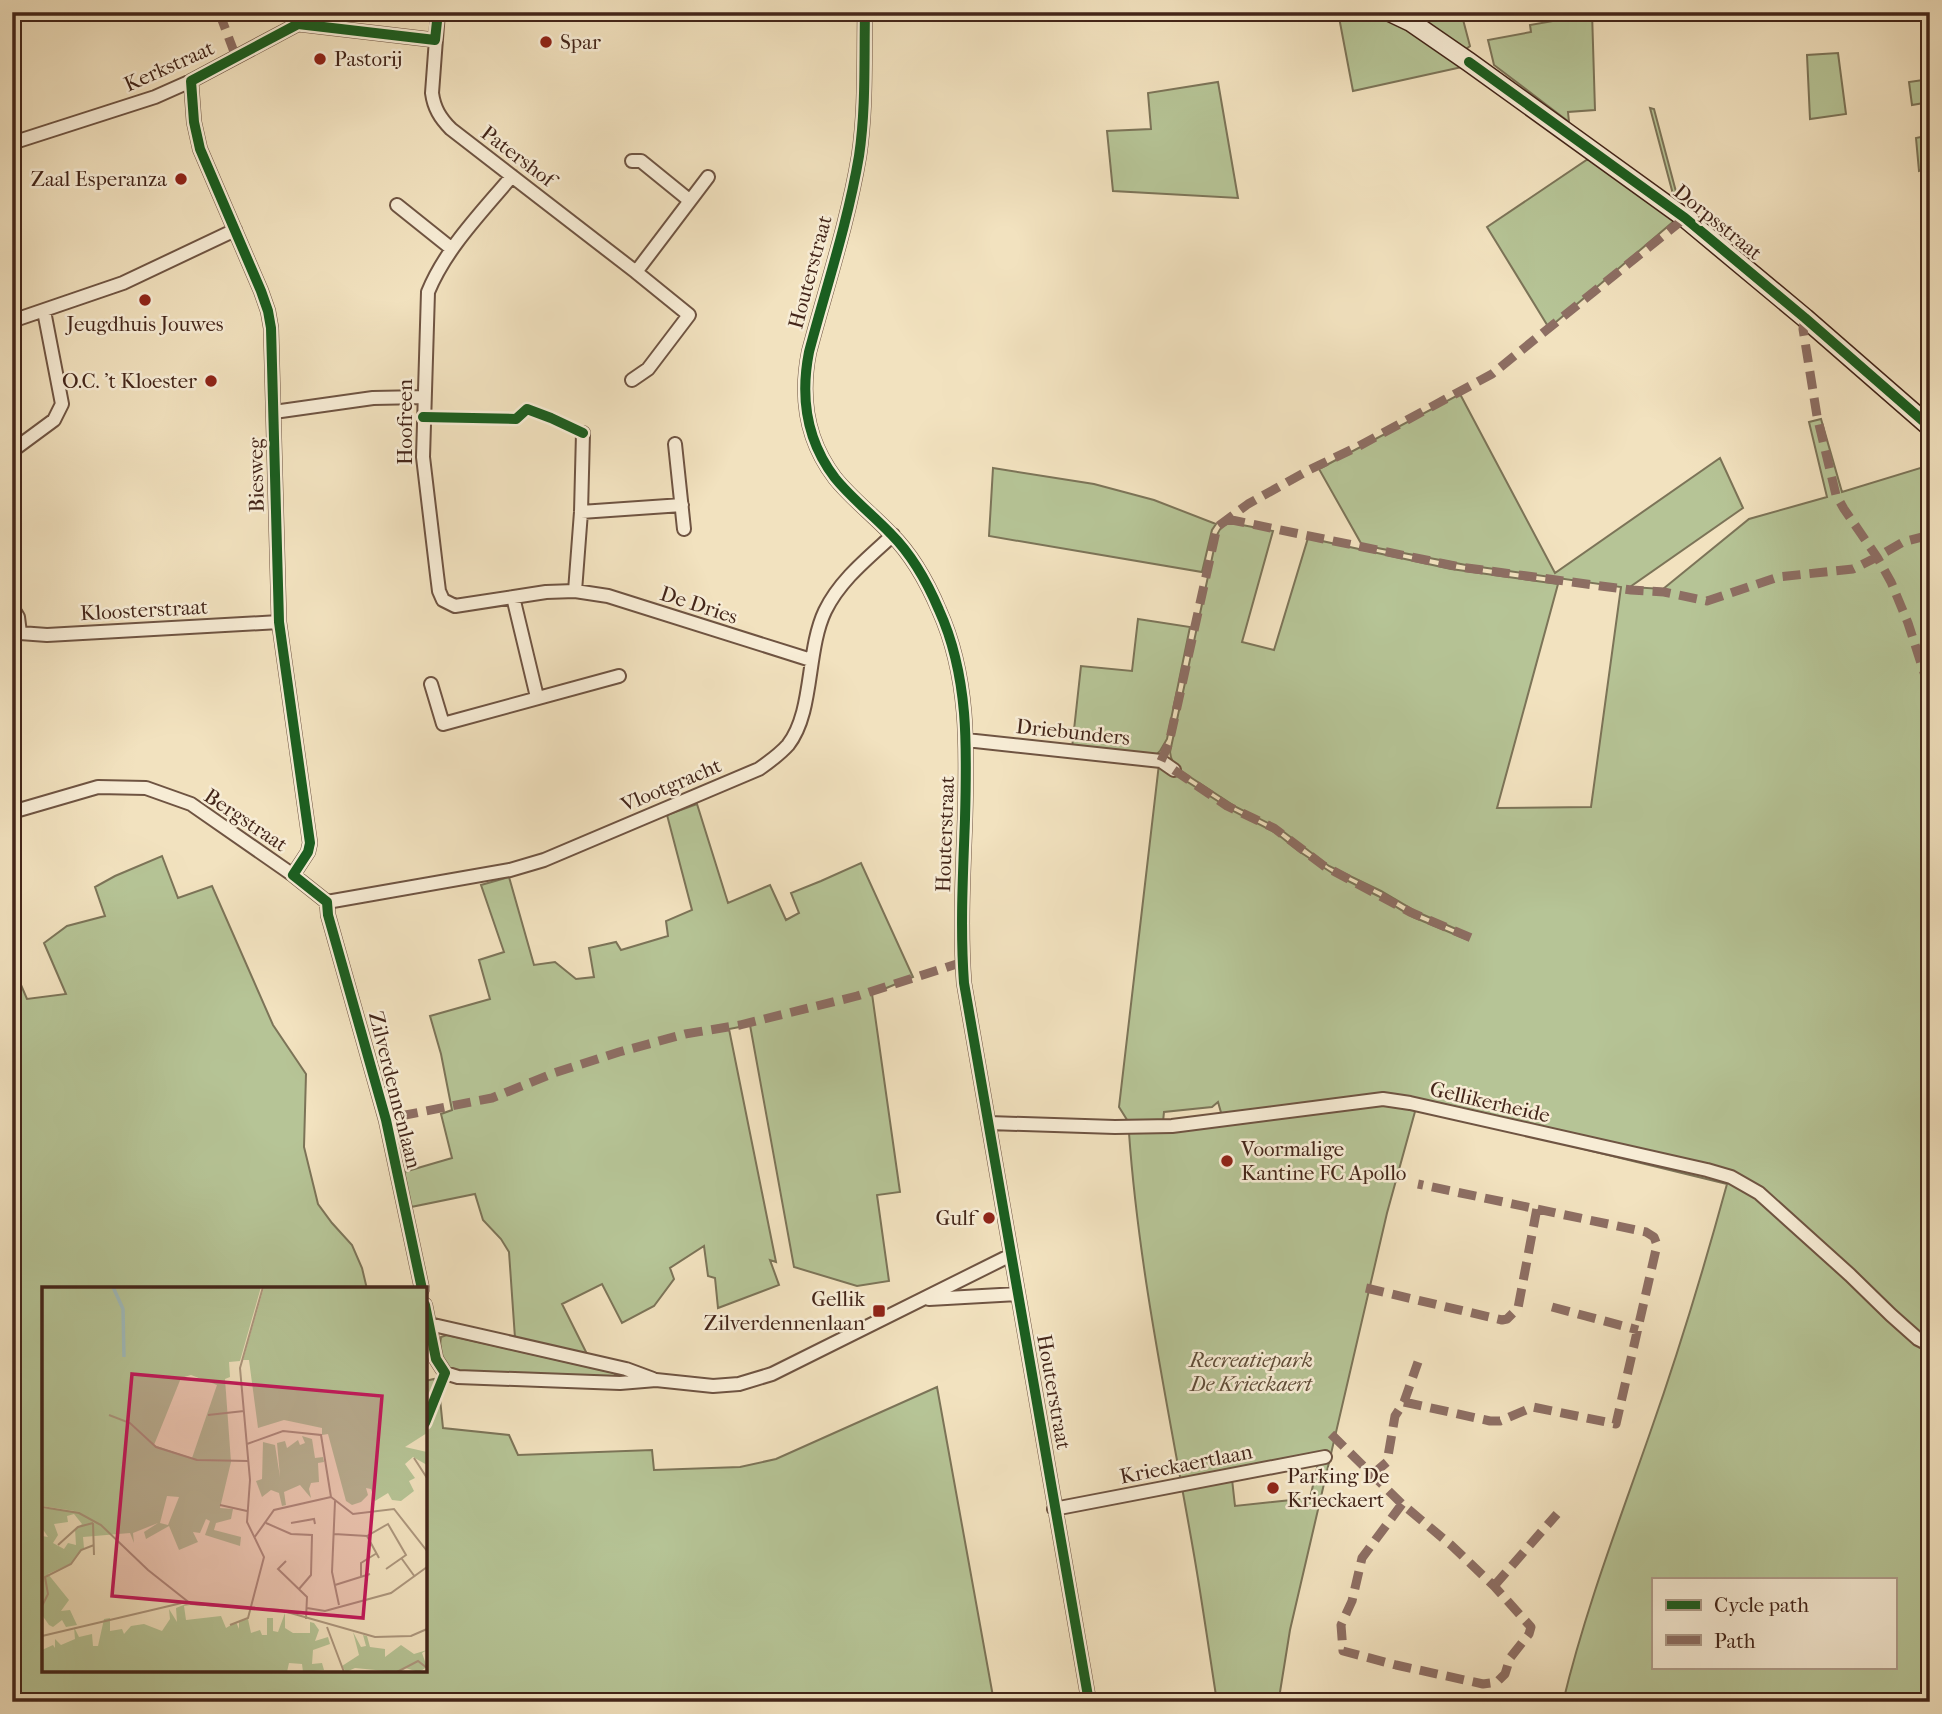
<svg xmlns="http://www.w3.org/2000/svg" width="1942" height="1714" font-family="'IM FELL French Canon',serif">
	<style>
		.green { fill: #b6c496; stroke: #7c7458; stroke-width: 2; fill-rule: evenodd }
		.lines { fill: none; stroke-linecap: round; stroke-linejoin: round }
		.street-casing { stroke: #6f5442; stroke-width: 16 }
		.secondary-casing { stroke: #432519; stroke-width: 21 }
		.street { stroke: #f7ecd5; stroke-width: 12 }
		.secondary { stroke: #f7ecd5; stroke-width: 18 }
		.quiet { stroke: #8d6e63; stroke-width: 9; stroke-dasharray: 18 9; stroke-linecap: butt }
		.cycleway-casing { stroke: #f7ecd5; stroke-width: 15 }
		.cycleway { stroke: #1b5e20; stroke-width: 10 }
		.poi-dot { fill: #8f2418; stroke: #f7ecd5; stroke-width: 2.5 }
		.labels { text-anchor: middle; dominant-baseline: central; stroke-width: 5; stroke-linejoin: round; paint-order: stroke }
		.poi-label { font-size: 21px; fill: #432519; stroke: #f7ecd5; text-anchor: start }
		.street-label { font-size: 21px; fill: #432519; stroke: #f7ecd5 }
		.park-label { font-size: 21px; font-style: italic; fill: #604d38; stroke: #f7ecd5 }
		.inset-river { fill: none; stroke: #9fbbbc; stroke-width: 3.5 }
		.inset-road { fill: none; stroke: #ac967d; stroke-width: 2 }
		.view { fill: #c2185b; fill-opacity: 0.15; stroke: #c2185b; stroke-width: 3.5 }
		.inset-edge { fill: none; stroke: #432519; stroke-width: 3.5 }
	</style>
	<rect width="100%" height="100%" fill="#f2e2bf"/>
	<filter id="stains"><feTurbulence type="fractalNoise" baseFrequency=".00286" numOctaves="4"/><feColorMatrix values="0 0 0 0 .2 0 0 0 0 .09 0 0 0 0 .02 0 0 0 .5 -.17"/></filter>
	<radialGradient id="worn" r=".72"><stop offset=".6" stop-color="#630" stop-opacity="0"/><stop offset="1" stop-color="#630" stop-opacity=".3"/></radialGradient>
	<path class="green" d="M1338,12H1376L1401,23L1462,67L1353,91Z
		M1403,12H1461L1470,46L1466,49L1415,16Z
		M1559,12H1592L1595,110L1568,112L1569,122L1494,65L1488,40L1531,32L1530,25L1559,20Z
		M1838,53L1846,114L1810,119L1807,55Z
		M1930,79V102L1912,105L1909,82Z
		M1218,82L1238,198L1113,191L1107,131L1151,129L1148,93Z
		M1650,108L1654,109L1679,203L1674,198Z
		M1930,135V168L1919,171L1916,138Z
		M1588,159L1674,221L1549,328L1487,227Z
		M1460,394L1555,573L1720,458L1743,508L1630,587L1663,589L1749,519L1827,497L1809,422L1821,419L1842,492L1930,465V1702H1563C1585,1610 1619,1522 1650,1433C1679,1351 1704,1268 1727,1184L1416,1108L1387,1213L1290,1630L1280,1692L1287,1702H1217C1209,1651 1202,1600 1193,1549C1169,1411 1139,1273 1129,1133L1224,1123L1218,1102L1212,1107L1164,1112L1163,1122L1129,1123L1119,1107L1159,764L1235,812L1276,833L1300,852L1332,873L1378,896L1413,917L1468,940L1470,935L1417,912L1381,891L1329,866L1280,829L1236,807L1178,769C1173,763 1171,760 1170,752L1217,535C1220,528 1223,524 1232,523L1273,531L1242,642L1274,650L1308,538L1451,569L1558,584L1497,808L1591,807L1621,587L1466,565L1362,545L1319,469ZM1318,1464L1310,1498L1235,1506L1232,1479ZM1653,1579H1895V1667H1653Z
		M993,468L1094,484L1154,500L1216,524L1212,530L1202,572L989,536Z
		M1138,619L1190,627L1167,739L1160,751L1156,755L1072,748L1081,666L1132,671Z
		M697,804L728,903L770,885L786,920L799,913L791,893L821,881L861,863L913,977L872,994L900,1192L877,1195L889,1281L857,1286L794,1267L750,1025L729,1029L776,1262L770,1260L779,1285L718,1308L715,1278L708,1276L704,1246L670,1268L674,1279L654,1306L622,1323L602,1284L562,1304L589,1358L515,1338L509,1252L501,1239L483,1220L475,1194L411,1207L404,1172L452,1158L441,1114L452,1110L441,1054L430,1016L490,999L479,960L504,952L481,885L509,877L534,965L555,962L576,979L594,977L589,948L616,942L621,950L668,936L666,921L692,910L667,815Z
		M162,856L178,898L212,886L273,1025L306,1074L304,1147L318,1204L332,1223L352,1245L362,1268L367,1289H44V1670H425V1381L434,1379L439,1389L443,1428L509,1435L518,1455L652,1450L654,1470L740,1467L776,1459L937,1387L994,1702H12V964L27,999L66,994L44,943L67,926L105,916L95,887L115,876Z
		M447,1335L615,1373V1377L465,1373C461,1372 457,1372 453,1370C441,1365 439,1348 441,1337Z"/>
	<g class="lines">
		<g class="street-casing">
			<path id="street" d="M438,12L432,93C434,108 440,118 451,129L636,272L689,315L648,369L632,380
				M865,12C864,60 866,109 859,156C848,222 826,288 809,352C800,398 806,440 835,478C851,498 873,515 891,534C911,554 928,584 939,610C969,676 967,748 965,819C963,874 960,928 964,983L1089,1702
				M191,81L194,122L200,149L261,291L268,311L271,328L279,622L310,843L308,852L293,875
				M12,143L155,97L191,81L298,24L435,40
				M632,161H641L689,200
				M512,176C482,212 446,248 428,292L423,457L437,575L439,591L443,600L455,606L546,592L575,591L608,596L811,660
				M397,205L452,249
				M636,272L708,177
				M12,321L123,283L235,230
				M274,412L373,398L424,397
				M675,444L684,529
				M12,451L54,420L62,404L44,311
				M581,512L682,505
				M575,591L581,512L583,433
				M513,597L537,697
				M12,607L18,617L20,633
				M12,637L20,633L47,635L279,622
				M431,684L443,724L619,676
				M966,740L1161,761L1174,770
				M12,812L98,787L146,788L191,804L293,875L327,902
				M327,902L510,870L544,860L759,769C769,762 779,755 788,745C814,712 806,651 825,611C840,580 868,558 893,535
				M327,902L328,915L386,1120L422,1289
				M989,1123L1115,1127L1172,1126L1383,1099L1410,1103L1707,1170L1731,1177L1759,1193L1850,1275L1891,1315L1918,1339L1930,1345
				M929,1299L1018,1294
				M425,1305L436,1359L445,1373L458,1377L620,1383L656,1380L713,1386L739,1384L772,1374L1011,1255
				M429,1324L626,1369L653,1379
				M1054,1509L1325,1457"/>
		</g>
		<g class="secondary-casing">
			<path id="secondary" d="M1390,12L1411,22L1469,62L1685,218L1805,318L1930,427"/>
		</g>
		<use href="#street" class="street"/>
		<use href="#secondary" class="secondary"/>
		<path class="quiet" d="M219,12L236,57
			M1805,318L1803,329L1817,416L1836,495L1844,509L1877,557L1891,582L1908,623L1930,691
			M1227,519L1460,567L1631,590L1664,592L1707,601L1778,577L1853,569L1877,557L1903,542L1930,535
			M1161,761L1169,743L1217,527L1248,504L1309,470L1359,446L1492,374L1685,218
			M1174,770L1227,806L1274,828L1324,866L1410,912L1474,939
			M400,1116L492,1098L554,1073L619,1052L685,1034L740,1025L857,996L963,962
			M1366,1288L1502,1320L1507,1319L1518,1308L1537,1208
			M1552,1307L1638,1330
			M1404,1402L1490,1421H1500L1533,1407L1616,1424L1657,1245L1654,1237L1646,1232L1418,1184
			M1331,1434L1402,1504L1451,1545L1494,1586L1531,1627L1529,1634L1510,1658L1505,1674L1497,1682L1483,1684L1396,1665L1343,1651L1341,1625L1352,1601L1362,1558L1402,1504
			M1373,1474L1387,1462L1395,1416L1404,1402L1418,1362
			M1494,1586L1557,1514"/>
		<g class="cycleway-casing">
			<path id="cycleway" d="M865,12C864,60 866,109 859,156C848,222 826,288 809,352C800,398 806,440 835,478C851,498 873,515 891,534C911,554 928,584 939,610C969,676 967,748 965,819C963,874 960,928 964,983L1089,1702
				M1469,62L1685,218L1805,318L1930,427
				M423,417L516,419L527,409L551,418L583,433
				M422,1289L386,1120L328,915L327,902L293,875L308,852L310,843L279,622L271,328L268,311L261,291L200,149L194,122L191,81L298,24L435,40L438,12
				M425,1305L436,1359L445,1373L425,1423"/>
		</g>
		<use href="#cycleway" class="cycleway"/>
	</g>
	<g class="poi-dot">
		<circle cx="546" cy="42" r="7"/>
		<circle cx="320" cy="59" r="7"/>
		<circle cx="181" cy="179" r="7"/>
		<circle cx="145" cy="300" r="7"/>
		<circle cx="211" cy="381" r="7"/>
		<circle cx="1227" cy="1161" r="7"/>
		<circle cx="989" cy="1218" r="7"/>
		<rect x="872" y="1304" width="14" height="14" rx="3.5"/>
		<circle cx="1273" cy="1488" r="7"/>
	</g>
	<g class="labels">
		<g class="poi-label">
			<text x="560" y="42">Spar</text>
			<text x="334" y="59">Pastorij</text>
			<text x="167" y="179" text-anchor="end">Zaal Esperanza</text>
			<text x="145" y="324" text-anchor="middle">Jeugdhuis Jouwes</text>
			<text x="197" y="381" text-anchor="end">O.C. 't Kloester</text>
			<text x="1241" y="1149">Voormalige<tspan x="1241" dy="24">Kantine FC Apollo</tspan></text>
			<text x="975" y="1218" text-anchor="end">Gulf</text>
			<text x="865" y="1299" text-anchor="end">Gellik<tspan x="865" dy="24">Zilverdennenlaan</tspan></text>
			<text x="1287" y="1476">Parking De<tspan x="1287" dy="24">Krieckaert</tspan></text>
		</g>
		<g class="street-label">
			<text transform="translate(169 66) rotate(-24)">Kerkstraat</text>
			<text transform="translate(518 156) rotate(37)">Patershof</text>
			<text transform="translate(1718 222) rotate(39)">Dorpsstraat</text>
			<text transform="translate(810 272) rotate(-75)">Houterstraat</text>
			<text transform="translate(405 422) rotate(-90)">Hoofreen</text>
			<text transform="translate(256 475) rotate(-91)">Biesweg</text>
			<text transform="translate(699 605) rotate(18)">De Dries</text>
			<text transform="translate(144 610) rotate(-3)">Kloosterstraat</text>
			<text transform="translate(1073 732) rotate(6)">Driebunders</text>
			<text transform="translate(671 785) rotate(-23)">Vlootgracht</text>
			<text transform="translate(246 820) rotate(34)">Bergstraat</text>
			<text transform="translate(945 834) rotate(-88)">Houterstraat</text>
			<text transform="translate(395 1090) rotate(76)">Zilverdennenlaan</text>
			<text transform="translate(1490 1102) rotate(13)">Gellikerheide</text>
			<text transform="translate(1054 1392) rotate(80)">Houterstraat</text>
			<text transform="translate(1186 1464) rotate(-11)">Krieckaertlaan</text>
		</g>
		<g class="park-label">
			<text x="1251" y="1360">Recreatiepark<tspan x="1251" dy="24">De Krieckaert</tspan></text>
		</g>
	</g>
	<g transform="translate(42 1287)">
		<rect width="385" height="385" fill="#f2e2bf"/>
		<path d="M0,0H219L198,74L187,75L188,90L183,92L189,175L178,221L191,222L189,232L174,236L172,243L199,250L198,259L163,248L168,234L164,232L158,246L151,245L156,255L137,263L127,239L104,252L102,245L116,236L91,246L92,256L88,246L41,250L42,261L30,276L6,287L27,313L19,324L28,323L35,338L24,340L20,333L11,340L7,338L0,328V249L6,250L0,241V221L39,225L0,219ZM149,88L175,98L150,171L112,158L139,91ZM125,209L137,210L126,238L118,236ZM32,227L40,237L33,242L34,258L26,256L22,262L11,256L16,248L12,237L26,235L25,229ZM222,0H385V146L363,160L385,165V178L371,170L363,177L373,191L367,194L372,204L359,214L350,213L346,206L333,214L329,202L324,201L326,208L319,215L310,218L304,214L286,147L280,148V141L242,133L216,141L207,73H201ZM260,149L270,152L273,171L281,170L282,175L276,176L277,195L269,196L267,202L269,211L258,198L242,205L244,218L240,219L237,206L229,203L220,210L214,194L220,192L221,155L233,158L238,190L235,156L243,154L245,161L256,153L258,158L263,156ZM144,317L148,318L142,319L144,333L179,329L184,341L194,335L197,342V334L206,332L209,346L218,343L220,348H225V331H231V344L236,345L243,326V341L251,346H268V335L272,336L277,343L273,354L286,350L288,357L271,363L270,377L280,376L282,383L261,385L260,377L247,376L245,385H0V363L11,358L13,361V352L19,358L33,352L32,340L37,350L50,347L51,359H56L62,332L68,331V344L80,342L82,347L89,339L102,337L120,344L128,332L127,322L135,335L134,321ZM311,345L319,360L324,359L321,348L325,349L328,360L343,362V370L359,358L372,367L385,363L380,366L385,380L377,385L363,381L354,385L313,381L304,385L300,379L317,368Z" fill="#b6c496" fill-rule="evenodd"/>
		<path class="inset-river" d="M71,0L81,22L82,70"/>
		<path class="inset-road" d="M67,128L88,136L114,160L155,173L206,174M166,128L202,124M205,157L241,144L279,148L289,210M372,171L385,191M289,210L311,227L352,222L385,264M293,214L290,285L297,318M178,218L205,224M0,220L37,226L59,238L106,283L149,317L238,323L333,350L369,349L385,342M51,236L52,268M224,236L249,247L270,248L269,288L257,302M249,236L272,232L273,237M292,247L325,249L346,237L364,268L344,282M325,249L337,271M212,251L232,223L289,210M16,258L36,240L51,236M360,272L373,290M244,274L236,282L265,310L264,332M319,290V276L335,266M293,298L328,287M0,319L6,307L3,290L29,277L39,263L52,258M265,321L283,324L349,306L385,280M188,338L206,331L222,270L205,235L208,193L198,81L221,0M285,340L302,385M0,349L144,315M355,385L376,374L385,381"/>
		<path class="view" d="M90,87L340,109L321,331L70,309Z"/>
		<rect width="385" height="385" class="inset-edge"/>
	</g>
	<rect width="1942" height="1714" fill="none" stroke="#f2e2bf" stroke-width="42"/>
	<rect x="14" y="14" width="1914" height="1686" fill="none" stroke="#432519" stroke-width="3.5"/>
	<rect x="21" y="21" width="1900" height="1672" fill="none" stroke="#432519" stroke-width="2"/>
	<rect x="1652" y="1578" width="245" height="91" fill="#f7ecd5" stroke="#af9c8a" stroke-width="2"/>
	<rect x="1666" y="1600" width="35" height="10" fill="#1b5e20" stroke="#af9c8a" stroke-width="2"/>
	<text x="1714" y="1612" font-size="21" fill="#432519">Cycle path</text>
	<rect x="1666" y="1635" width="35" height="10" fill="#8d6e63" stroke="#af9c8a" stroke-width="2"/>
	<text x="1714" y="1648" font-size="21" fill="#432519">Path</text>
	<rect width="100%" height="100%" filter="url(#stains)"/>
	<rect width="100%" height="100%" fill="url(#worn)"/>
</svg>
